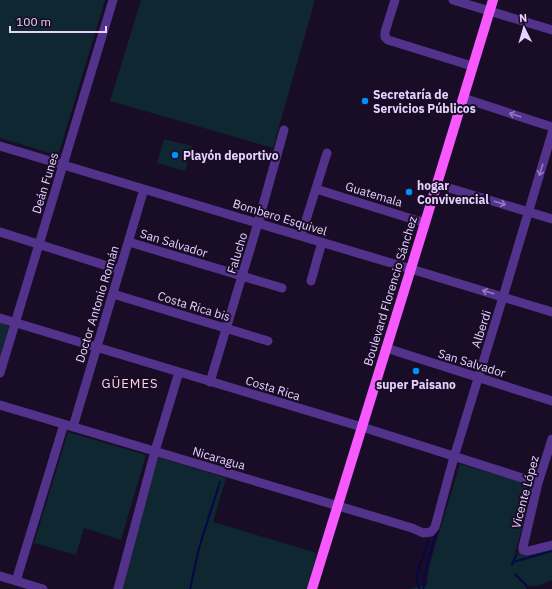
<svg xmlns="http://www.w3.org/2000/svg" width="552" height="589" font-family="'IBM Plex Sans',sans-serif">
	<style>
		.green { fill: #0f2731 }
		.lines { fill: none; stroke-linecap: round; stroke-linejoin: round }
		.stream { stroke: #050747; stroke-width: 2 }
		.minor { stroke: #52328a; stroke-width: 9 }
		.major { stroke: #f759ff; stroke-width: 10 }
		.oneway { stroke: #957abf }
		.poi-dot { fill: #0091fd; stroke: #190c26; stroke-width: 1.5 }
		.labels { text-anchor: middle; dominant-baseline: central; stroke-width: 4; stroke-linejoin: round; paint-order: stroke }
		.poi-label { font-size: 12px; font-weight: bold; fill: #e6d2ff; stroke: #190c26; text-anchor: start }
		.street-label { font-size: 12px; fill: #e6d2ff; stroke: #190c26 }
		.neighbourhood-label { font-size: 13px; letter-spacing: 1px; fill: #ffd4e1; stroke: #190c26 }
	</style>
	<rect width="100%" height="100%" fill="#190c26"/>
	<path class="green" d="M0,0H105L59,153L56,155L0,138Z
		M141,0H315L273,148L110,101Z
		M164,139L192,146L185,171L157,163Z
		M0,322L6,324L9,328L0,361Z
		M68,432L146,455L121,540L84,528L76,555L34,543Z
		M157,457L226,478L213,522L317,553L307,589H121Z
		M460,464L534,485L515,553L526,555L552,548V580C543,584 535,588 527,585L525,586L527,589H409L427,585L429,566Z"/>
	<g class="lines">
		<path class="stream" d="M513,562L552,551
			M512,565L516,555
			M515,574L526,585
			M17,589V588
			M190,589L199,548L220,482
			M420,589L417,584V574L428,540
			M423,589L424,587V578L436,533"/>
		<path class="minor" d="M395,0L385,32V37L388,40L472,66
			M453,0L552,30
			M463,98L552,127
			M0,146L411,269L552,312
			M436,184L552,219
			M316,189L425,223
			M0,232L120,270
			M301,236L327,153
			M129,242L282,288
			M311,281L322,242
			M113,294L268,341
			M0,318L362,427L538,483
			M386,348L552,401
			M0,373L113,0
			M210,382L258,223L284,130
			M0,405L412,528L423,533L431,532L435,527L454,457L503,297L552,133
			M73,427L144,189
			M552,439L538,483L523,547V550L528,551L552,545
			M0,576L43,589
			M16,581L64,424
			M118,589L155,451L179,372"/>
		<path class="major" d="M312,589L425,223L493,0"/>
	</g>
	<defs><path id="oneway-shaft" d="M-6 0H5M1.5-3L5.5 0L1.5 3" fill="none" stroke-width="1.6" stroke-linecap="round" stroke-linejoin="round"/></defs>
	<g class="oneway">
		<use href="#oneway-shaft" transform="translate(515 115) rotate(-162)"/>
		<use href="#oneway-shaft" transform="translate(541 170) rotate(107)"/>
		<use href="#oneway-shaft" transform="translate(500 203) rotate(17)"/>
		<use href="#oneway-shaft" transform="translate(488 292) rotate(-163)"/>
	</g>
	<g class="poi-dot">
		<circle cx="365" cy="101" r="4"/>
		<circle cx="175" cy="155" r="4"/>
		<circle cx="409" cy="192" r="4"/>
		<circle cx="416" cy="371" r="4"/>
	</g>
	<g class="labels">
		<g class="poi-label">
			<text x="373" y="94">Secretaría de<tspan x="373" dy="14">Servicios Públicos</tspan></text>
			<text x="183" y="155">Playón deportivo</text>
			<text x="417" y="185">hogar<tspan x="417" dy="14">Convivencial</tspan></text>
			<text x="416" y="384" text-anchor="middle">super Paisano</text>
		</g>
		<g class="street-label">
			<text transform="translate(45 183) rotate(-73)">Deán Funes</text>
			<text transform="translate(374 194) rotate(17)">Guatemala</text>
			<text transform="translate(280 217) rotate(17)">Bombero Esquivel</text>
			<text transform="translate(174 243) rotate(17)">San Salvador</text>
			<text transform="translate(237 253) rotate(-73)">Falucho</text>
			<text transform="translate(390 291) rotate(-73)">Boulevard Florencio Sánchez</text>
			<text transform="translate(97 304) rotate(-73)">Doctor Antonio Román</text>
			<text transform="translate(194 306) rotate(17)">Costa Rica bis</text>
			<text transform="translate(481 329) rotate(-72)">Alberdi</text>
			<text transform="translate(472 363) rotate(17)">San Salvador</text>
			<text transform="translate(273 388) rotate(17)">Costa Rica</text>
			<text transform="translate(219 458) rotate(16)">Nicaragua</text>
			<text transform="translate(525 492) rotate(-75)">Vicente López</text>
		</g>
		<g class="neighbourhood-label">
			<text x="130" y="383">GÜEMES</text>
		</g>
	</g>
	<g transform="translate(524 28) rotate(355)" stroke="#190c26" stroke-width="3" paint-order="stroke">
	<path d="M0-3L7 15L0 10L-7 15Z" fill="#e6d2ff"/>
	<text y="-6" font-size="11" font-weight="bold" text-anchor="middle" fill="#e6d2ff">N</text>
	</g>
	<path d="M10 26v6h96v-6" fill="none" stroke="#e6d2ff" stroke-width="2"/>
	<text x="16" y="26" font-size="12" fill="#e6d2ff" stroke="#190c26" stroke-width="3" paint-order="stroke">100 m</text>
</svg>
